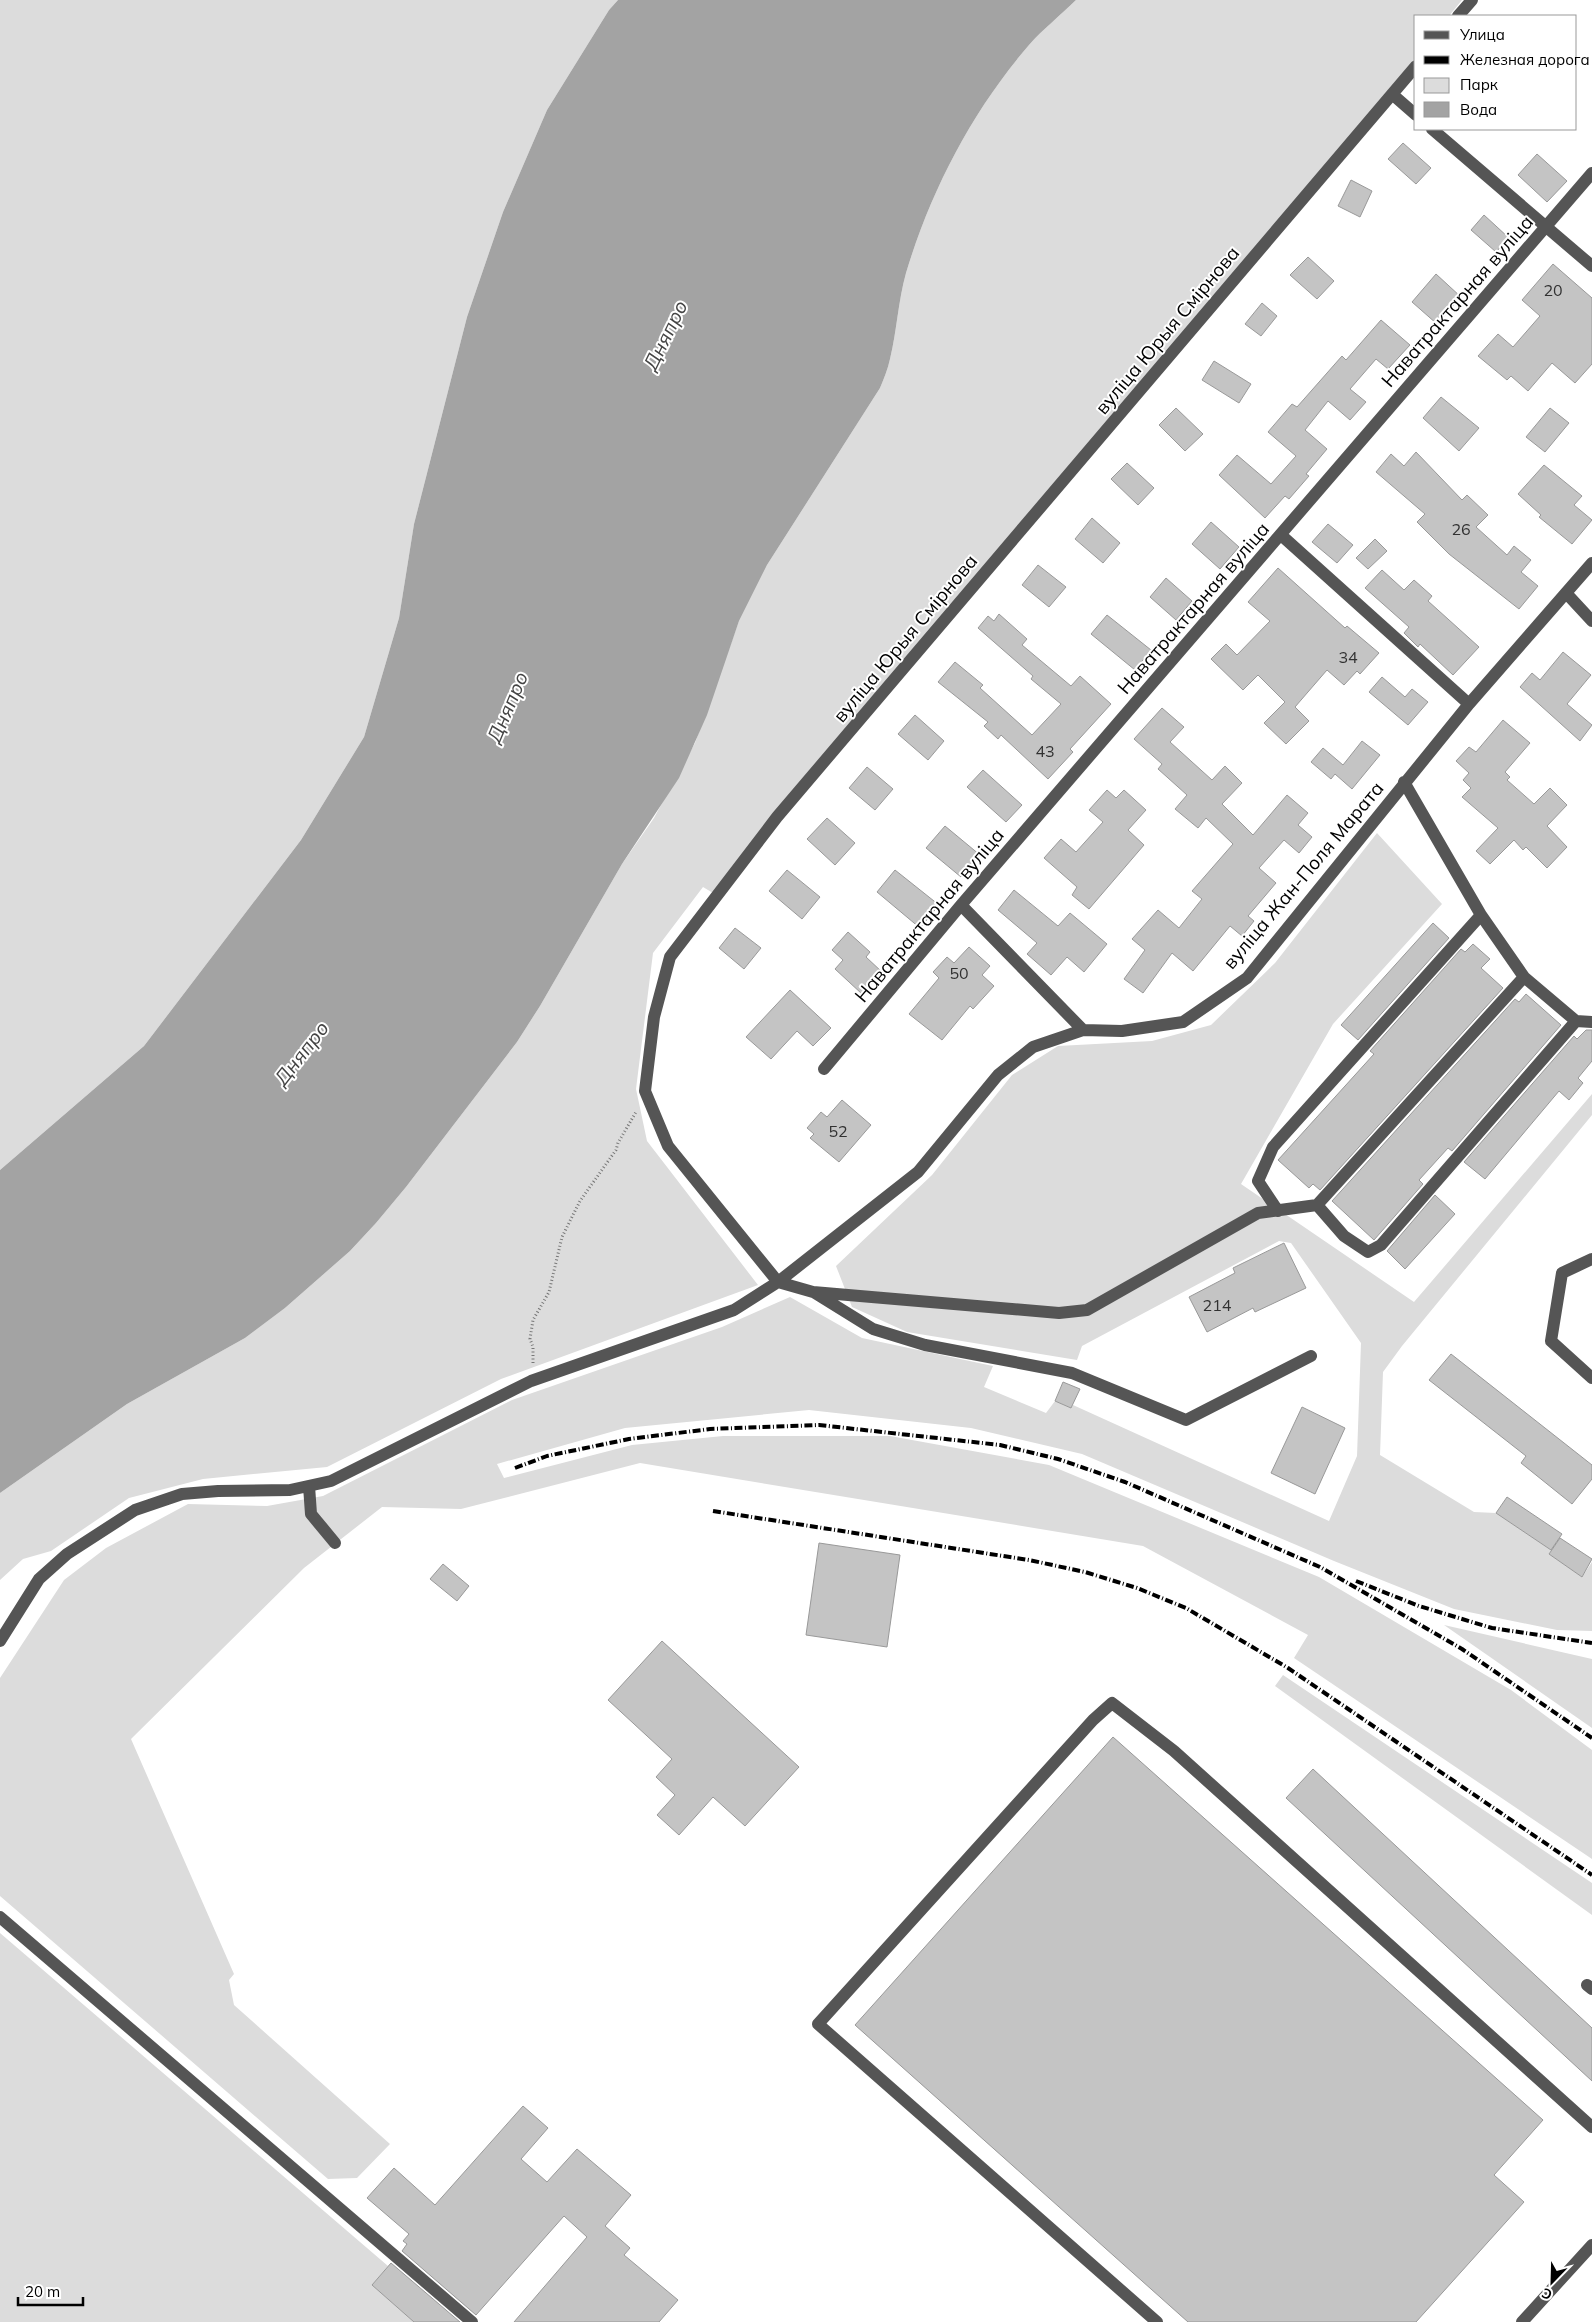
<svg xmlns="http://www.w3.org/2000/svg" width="1592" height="2322" font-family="Mulish,sans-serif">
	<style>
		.green { fill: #dcdcdc }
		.water { fill: #a3a3a3 }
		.building { fill: #c4c4c4; stroke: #999 }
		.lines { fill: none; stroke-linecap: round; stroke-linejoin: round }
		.path { stroke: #777; stroke-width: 3; stroke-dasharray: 1 2.5; stroke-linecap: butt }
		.minor { stroke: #555; stroke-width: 12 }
		.rail { stroke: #000; stroke-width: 4; stroke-dasharray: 8 2.5 1 2.5; stroke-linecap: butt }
		.labels { text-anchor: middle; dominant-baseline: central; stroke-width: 4; stroke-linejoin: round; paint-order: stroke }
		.number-label { font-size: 16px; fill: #313131 }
		.street-label { font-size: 19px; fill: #000; stroke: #fff }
		.water-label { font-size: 20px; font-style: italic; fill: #444; stroke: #fff }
	</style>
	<rect width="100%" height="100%" fill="#fff"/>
	<path class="green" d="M0,0H618L609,10L547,110L503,212L467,317L414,524L399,618L364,737L301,840L144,1046L0,1170Z
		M1076,0H1462L1449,16H1416V57L718,896L703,887L653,953L636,1089L647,1141L758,1285L501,1379L327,1467L203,1479L129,1498L51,1551L23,1559L0,1580V1493L127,1404L245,1338L285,1308L350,1251L376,1223L406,1187L517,1042L540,1006L622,864L654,818L695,743L739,621L767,565L880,388C884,378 888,369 890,359C897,330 898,302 906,273C931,190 972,111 1029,45C1043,29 1061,15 1076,0Z
		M1377,833L1442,904L1333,1024L1241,1184L1414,1302L1592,1094V1115L1402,1346L1383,1372L1380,1455L1474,1512L1496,1513L1551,1550L1549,1554L1582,1577L1592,1562V1631L1557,1630L1454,1609L1334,1561L1082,1454L971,1428L809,1410L625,1428L497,1464L504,1478L632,1445L723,1436H890L1049,1465L1319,1577L1511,1690L1592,1750V1859L1294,1658L1308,1635L1143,1546L640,1463L461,1509L382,1507L304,1568L131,1739L234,1974L229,1980L234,2005L390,2144L357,2178L328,2179L0,1896V1678L64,1580L106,1548L188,1504L267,1506L323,1496L512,1400L722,1327L790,1297L862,1338L993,1366L984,1387L1046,1413L1055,1401L1071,1408L1073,1405L1329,1521L1357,1456L1361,1343L1291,1243L1279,1241L1082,1346L1077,1360L907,1332L852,1307L836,1266L932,1175L1012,1075L1058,1046L1152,1041L1211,1025L1275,963Z
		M1444,1625L1592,1659V1728Z
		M1283,1675L1592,1883V1915L1275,1686Z
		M0,1933L388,2266L372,2285L414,2322H0Z"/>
	<path class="water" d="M618,0H1076C1061,15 1043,29 1029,45C972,111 931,190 906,273C898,302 897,330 890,359C888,369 884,378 880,388L767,565L739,621L707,715L679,778L622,864L540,1006L517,1042L406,1187L376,1223L350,1251L285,1308L245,1338L127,1404L0,1493V1170L144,1046L301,840L364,737L399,618L414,524L467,317L503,212L547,110L609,10Z"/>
	<path class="building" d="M1403,143L1431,168L1416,184L1388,159Z
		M1537,154L1567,181L1547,202L1518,175Z
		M1351,180L1372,191L1360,217L1338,206Z
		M1484,215L1509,238L1496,252L1471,230Z
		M1308,257L1334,281L1317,299L1290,275Z
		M1553,264L1592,298V364L1575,383L1552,363L1528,391L1511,376L1507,380L1478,356L1498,334L1513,347L1540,316L1522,300Z
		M1436,274L1461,297L1437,324L1412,302Z
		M1262,303L1277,316L1261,336L1245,324Z
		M1381,320L1410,345L1388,369L1376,359L1350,389L1366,402L1350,420L1328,401L1305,430L1327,449L1306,474L1309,476L1289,499L1285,496L1265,518L1219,475L1237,455L1271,484L1296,456L1268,432L1292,404L1297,407L1342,356L1346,360Z
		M1214,361L1251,384L1239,403L1202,380Z
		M1441,397L1479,428L1459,451L1423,418Z
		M1176,408L1203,434L1185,451L1159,425Z
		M1550,408L1569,423L1545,452L1526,437Z
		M1416,452L1462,500L1467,495L1488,515L1476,527L1507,555L1514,546L1531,560L1521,572L1538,586L1519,609L1449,554L1417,522L1425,514L1376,472L1391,454L1404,466Z
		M1127,463L1154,488L1138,505L1111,479Z
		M1544,465L1582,496L1574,505L1592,520L1572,544L1539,517L1541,515L1518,494Z
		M1092,518L1120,543L1103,563L1075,539Z
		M1211,522L1239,547L1220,569L1192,544Z
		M1328,524L1353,545L1337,563L1312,542Z
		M1375,539L1387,551L1368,569L1356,558Z
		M1038,565L1066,587L1049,607L1022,585Z
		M1278,568L1345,628L1347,626L1379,653L1360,674L1357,671L1344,685L1327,670L1295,707L1309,721L1286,744L1264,723L1285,702L1258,675L1243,690L1211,659L1226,644L1237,655L1270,621L1248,602Z
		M1382,570L1404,590L1414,580L1432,596L1428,601L1479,647L1453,675L1420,644L1418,647L1404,633L1409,627L1365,588Z
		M1166,578L1192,601L1176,620L1150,597Z
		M999,614L1027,639L1022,645L1071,686L1080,676L1111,704L1070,749L1073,752L1048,779L1001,735L998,739L984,726L988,722L938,682L955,662L983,685L980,688L1032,735L1061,704L1031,679L1033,676L978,628L988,616L994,621Z
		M1107,615L1151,650L1135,670L1091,634Z
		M1563,652L1591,675L1567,704L1592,725L1580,741L1520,687L1532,673L1540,680Z
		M1382,677L1405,697L1412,689L1428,702L1408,725L1369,692Z
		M1162,708L1184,727L1170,742L1212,780L1225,766L1242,783L1222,804L1253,835L1287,795L1308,813L1298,825L1312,837L1299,853L1284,840L1259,868L1276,883L1248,916L1254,921L1242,936L1230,926L1193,971L1172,953L1143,993L1124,979L1145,950L1132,939L1158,910L1179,928L1202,899L1192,891L1233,844L1206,818L1198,828L1175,809L1187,795L1158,769L1162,764L1134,739Z
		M915,715L944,741L928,760L898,734Z
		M1503,720L1530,743L1505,772L1510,777L1507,780L1534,804L1550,788L1567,805L1547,826L1567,847L1547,868L1526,847L1523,850L1514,840L1490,864L1476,851L1498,828L1462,797L1471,788L1463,780L1469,773L1456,761L1469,747L1476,752Z
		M1362,741L1380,755L1352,789L1335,774L1331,779L1311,762L1323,748L1343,765Z
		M867,767L893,789L875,810L849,788Z
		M983,770L1022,805L1006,822L967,787Z
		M1107,790L1116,798L1124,790L1146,810L1128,830L1144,845L1089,909L1072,895L1077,887L1044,858L1061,839L1076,852L1103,822L1089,810Z
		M827,818L855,843L835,865L807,839Z
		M945,826L980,855L961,877L926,848Z
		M787,870L820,897L802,919L769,891Z
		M895,870L939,905L920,928L877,892Z
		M1014,890L1058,926L1070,913L1107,944L1084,972L1067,957L1051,975L1027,954L1037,943L998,910Z
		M1433,923L1449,938L1358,1040L1341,1025Z
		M735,928L761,948L744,969L719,948Z
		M848,932L870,952L866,957L882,972L862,994L835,969L843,960L832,950Z
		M1473,944L1490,959L1481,968L1503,988L1320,1190L1313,1184L1309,1188L1278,1160L1374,1054L1370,1051L1461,949L1465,952Z
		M969,947L990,966L982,975L994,986L973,1009L970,1006L942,1040L909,1014L939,978L933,972L947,957L954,963Z
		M790,990L831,1028L813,1046L797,1031L771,1059L746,1037Z
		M1526,994L1561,1025L1452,1151L1448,1148L1419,1180L1423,1184L1374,1240L1332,1201L1515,999L1519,1002Z
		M1586,1030H1592V1061L1578,1078L1583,1083L1569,1100L1559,1091L1485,1179L1464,1162L1574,1036L1577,1039Z
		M842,1100L871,1125L839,1162L810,1138L814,1134L807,1128L821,1112L827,1117Z
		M1435,1195L1455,1214L1405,1269L1387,1251Z
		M1284,1243L1306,1288L1255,1312L1253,1308L1207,1332L1189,1297L1235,1273L1233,1268Z
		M1451,1354L1592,1465V1479L1572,1504L1521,1463L1526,1456L1429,1380Z
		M1063,1382L1080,1389L1071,1408L1055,1401Z
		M1302,1407L1345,1428L1315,1494L1271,1473Z
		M1507,1497L1562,1534L1551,1550L1496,1513Z
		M1560,1538L1592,1559L1582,1577L1549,1554Z
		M819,1543L900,1555L887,1647L806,1635Z
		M443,1564L469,1586L457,1601L430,1579Z
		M662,1641L799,1767L745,1826L713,1797L679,1835L657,1815L675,1795L656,1777L672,1759L608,1700Z
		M1113,1737L1543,2120L1494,2175L1524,2202L1416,2322H1188L855,2025Z
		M1313,1769L1592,2028V2081L1286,1798Z
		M523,2106L548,2128L521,2159L547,2182L577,2149L631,2195L605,2226L630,2248L624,2255L678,2300L659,2322H514L587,2237L564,2216L476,2315L402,2251L407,2244L403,2241L409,2234L367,2198L394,2168L435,2205Z
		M391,2263L460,2322H414L372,2285Z"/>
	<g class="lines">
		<path class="path" d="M533,1363V1347L530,1339L533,1320L549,1292L562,1237L580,1201L616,1150L618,1143L636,1112"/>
		<path class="minor" d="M1458,16L1472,0
			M1392,94L1416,115
			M1432,129L1592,266
			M1281,535L1469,704
			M1567,594L1592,621
			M1404,782L1481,915
			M961,905L1083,1030
			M1576,1021L1592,1022
			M824,1069L961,905L1592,173
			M1278,1211L1258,1181L1273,1147L1481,915L1524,977
			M1592,1259L1562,1273L1551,1341L1592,1378
			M778,1282L668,1146L645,1091L654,1017L670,957L777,817L1416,66
			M778,1282L813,1292L1059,1313L1087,1310L1258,1213L1317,1205L1524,977L1576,1021L1381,1245L1368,1252L1344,1236L1317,1205
			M815,1293L873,1329L925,1345L1072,1373L1186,1420L1311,1356
			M309,1486L311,1514L335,1543
			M0,1641L39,1579L67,1554L135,1510L182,1494L218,1491L290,1490L331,1481L531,1381L734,1310L778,1282L918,1172L998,1075L1033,1047L1083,1030L1122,1031L1183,1022L1247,978L1469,704L1592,563
			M0,1917L472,2322
			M1587,1985L1592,1989
			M1157,2322L818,2024L1093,1720L1112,1703L1174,1751L1592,2127
			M1522,2322L1592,2245"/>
		<path class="rail" d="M515,1468L547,1456L629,1439L710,1429L819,1425L1000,1445L1058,1459L1125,1482L1320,1567L1462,1649L1592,1738
			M713,1511L1029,1560L1085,1572L1137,1588L1186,1608L1288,1668L1592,1875
			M1356,1581L1419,1606L1492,1628L1592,1643"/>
	</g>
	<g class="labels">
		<g class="number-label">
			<text x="1553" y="290">20</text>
			<text x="1461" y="529">26</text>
			<text x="1348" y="657">34</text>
			<text x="1045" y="751">43</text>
			<text x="959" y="973">50</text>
			<text x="838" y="1131">52</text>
			<text x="1217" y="1305">214</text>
		</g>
		<g class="street-label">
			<text transform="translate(1457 301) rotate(-49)">Наватрактарная вуліца</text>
			<text transform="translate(1167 330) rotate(-50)">вуліца Юрыя Смірнова</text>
			<text transform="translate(1193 608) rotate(-49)">Наватрактарная вуліца</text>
			<text transform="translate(905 638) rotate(-50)">вуліца Юрыя Смірнова</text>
			<text transform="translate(1303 875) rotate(-50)">вуліца Жан-Поля Марата</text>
			<text transform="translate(929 915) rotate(-50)">Наватрактарная вуліца</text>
		</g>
		<g class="water-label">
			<text transform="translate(665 335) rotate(-64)">Дняпро</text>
			<text transform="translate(507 707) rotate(-67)">Дняпро</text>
			<text transform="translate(301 1053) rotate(-52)">Дняпро</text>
		</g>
	</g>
	<rect x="1414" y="15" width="162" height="115" fill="#ffffff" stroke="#999999"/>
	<rect x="1424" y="31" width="25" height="8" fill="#555555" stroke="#999999"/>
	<text x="1460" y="40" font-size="15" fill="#000000">Улица</text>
	<rect x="1424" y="56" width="25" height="8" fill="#000000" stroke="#999999"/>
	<text x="1460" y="65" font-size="15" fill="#000000">Железная дорога</text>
	<rect x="1424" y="78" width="25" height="15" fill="#dcdcdc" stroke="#999999"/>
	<text x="1460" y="90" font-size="15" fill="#000000">Парк</text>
	<rect x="1424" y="102" width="25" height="15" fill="#a3a3a3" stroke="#999999"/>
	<text x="1460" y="115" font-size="15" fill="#000000">Вода</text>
	<g transform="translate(1552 2282) rotate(203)" stroke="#ffffff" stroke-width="4" paint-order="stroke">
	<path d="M0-4L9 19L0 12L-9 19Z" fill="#000000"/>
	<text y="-8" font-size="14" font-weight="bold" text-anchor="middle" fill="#000000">С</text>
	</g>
	<path d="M18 2297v8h65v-8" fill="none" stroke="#000000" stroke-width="2.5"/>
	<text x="25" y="2297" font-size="15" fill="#000000" stroke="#ffffff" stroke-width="4" paint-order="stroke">20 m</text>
</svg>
